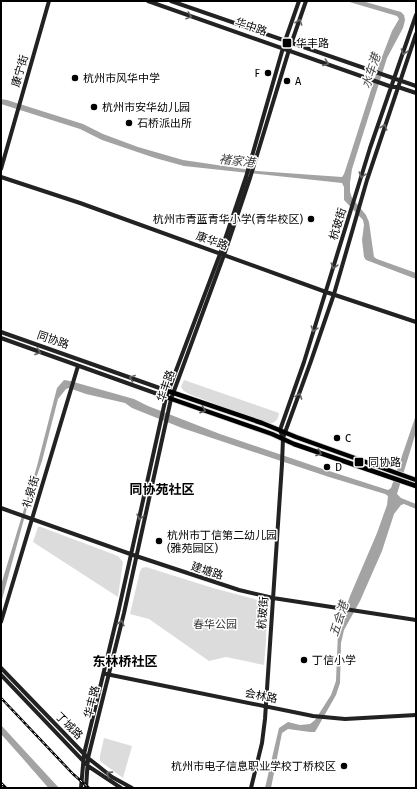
<svg xmlns="http://www.w3.org/2000/svg" width="417" height="789" font-family="'Fira Sans','Noto Sans SC',sans-serif">
	<style>
		.green { fill: #dcdcdc }
		.water { fill: #a3a3a3 }
		.lines { fill: none; stroke-linecap: round; stroke-linejoin: round }
		.stream { stroke: #a3a3a3; stroke-width: 1 }
		.primary-casing { stroke: #dbdbdb; stroke-width: 6 }
		.secondary { stroke: #222; stroke-width: 4 }
		.primary { stroke: #000; stroke-width: 4.5 }
		.rail-casing { stroke: #000; stroke-width: 2.5 }
		.rail { stroke: #fff; stroke-width: 1; stroke-dasharray: 3; stroke-linecap: butt }
		.oneway { stroke: #646464 }
		.oneway2 { stroke: #595959 }
		.poi-dot { fill: #000; stroke: #fff; stroke-width: 1.5 }
		.labels { text-anchor: middle; dominant-baseline: central; stroke-width: 3; stroke-linejoin: round; paint-order: stroke }
		.street-label { font-size: 11px; fill: #000; stroke: #fff }
		.poi-label { font-size: 11px; fill: #000; stroke: #fff; text-anchor: start }
		.park-label { font-size: 11px; fill: #333; stroke: #fff }
		.water-label { font-size: 12px; font-style: italic; fill: #444; stroke: #fff }
		.quarter-label { font-size: 13px; font-weight: bold; fill: #000; stroke: #fff }
	</style>
	<rect width="100%" height="100%" fill="#fff"/>
	<path class="green" d="M184,380L279,413C278,420 276,422 269,424L189,394L184,391L181,387Z
		M38,527H41L118,556L123,562L118,597L33,542Z
		M146,567L213,588L265,602L267,604L266,641L264,665L226,657L209,661L149,619L130,614L140,571L142,568Z
		M104,738L132,746L123,778L100,761V756Z"/>
	<path class="water" d="M346,1H362L401,12L404,15L405,20L403,28L387,58L352,169L350,183V192L352,198L366,215L369,222L374,257L377,259L416,273V279L366,260L364,257L362,240L364,225L363,220L344,200V187L342,183L184,166L155,158L102,140L80,129L1,104V99L7,100L83,124L103,134L138,147L183,160L257,171L342,177L344,174L348,162L380,62L392,31L399,19L397,16Z
		M64,380L70,381L134,399L148,406L220,434L326,470L388,490L391,488L416,415V432L397,494L401,498L416,504V509L404,504L401,505L394,514L382,551L360,601L344,630L341,643L340,683L336,695L315,732H310L288,729L282,733L271,788H265L279,728L288,722L300,725L310,724L315,720L331,695L336,681L338,631L350,596L377,533L387,505L388,496L385,494L329,477L182,428L132,408L125,403L86,394L69,388L66,389L58,399L42,461L32,490L1,603V585L37,466L57,388Z
		M1,725L59,788H49L1,734Z"/>
	<g class="lines">
		<path class="stream" d="M29,765L49,788"/>
		<g class="primary-casing">
			<path id="primary" d="M168,391L262,423L296,437L416,480
				M166,397L272,434L294,444L416,486"/>
		</g>
		<path class="secondary" d="M148,1L392,87H398L416,93
			M171,1L416,86
			M1,169L49,1
			M1,177L80,203L326,292L416,322
			M1,332L168,391
			M1,338L166,397
			M283,438L311,361L334,294L367,180L416,34
			M1,508L136,556L239,590L273,598L416,620
			M1,622L78,366
			M1,668L88,758L112,777L132,788
			M106,674L313,716L345,719L416,715
			M1,675L88,766L121,788
			M81,788L84,754L118,613L166,397L220,254L246,177L285,41L299,1
			M86,788L88,758L124,613L171,399L224,255L250,178L289,50L306,1
			M251,788L262,743L265,719L282,464L283,438L280,430L304,362L370,148L416,15"/>
		<use href="#primary" class="primary"/>
		<g class="rail-casing">
			<path id="rail" d="M1,698L73,774L89,788
				M1,783L6,788"/>
		</g>
		<use href="#rail" class="rail"/>
	</g>
	<defs><path id="oneway-chevron" d="M-2-3.5L2.5 0L-2 3.5" fill="none" stroke-width="1.6" stroke-linecap="round" stroke-linejoin="round"/></defs>
	<g class="oneway">
		<use href="#oneway-chevron" transform="translate(189 16) rotate(19)"/>
		<use href="#oneway-chevron" transform="translate(299 22) rotate(-71)"/>
		<use href="#oneway-chevron" transform="translate(404 52) rotate(109)"/>
		<use href="#oneway-chevron" transform="translate(326 63) rotate(20)"/>
		<use href="#oneway-chevron" transform="translate(384 127) rotate(-71)"/>
		<use href="#oneway-chevron" transform="translate(362 175) rotate(107)"/>
		<use href="#oneway-chevron" transform="translate(334 266) rotate(107)"/>
		<use href="#oneway-chevron" transform="translate(314 329) rotate(108)"/>
		<use href="#oneway-chevron" transform="translate(38 352) rotate(20)"/>
		<use href="#oneway-chevron" transform="translate(132 378) rotate(-160)"/>
		<use href="#oneway-chevron" transform="translate(299 396) rotate(-70)"/>
		<use href="#oneway-chevron" transform="translate(140 517) rotate(103)"/>
		<use href="#oneway-chevron" transform="translate(121 623) rotate(-76)"/>
		<use href="#oneway-chevron" transform="translate(109 774) rotate(-147)"/>
	</g>
	<g class="oneway2">
		<use href="#oneway-chevron" transform="translate(203 410) rotate(19)"/>
		<use href="#oneway-chevron" transform="translate(319 453) rotate(20)"/>
	</g>
	<g class="poi-dot">
		<rect x="282" y="38" width="10" height="10" rx="2"/>
		<circle cx="268" cy="73" r="4"/>
		<circle cx="75" cy="78" r="4"/>
		<circle cx="287" cy="81" r="4"/>
		<circle cx="94" cy="107" r="4"/>
		<circle cx="129" cy="123" r="4"/>
		<circle cx="311" cy="219" r="4"/>
		<circle cx="337" cy="438" r="4"/>
		<rect x="354" y="457" width="10" height="10" rx="2"/>
		<circle cx="327" cy="467" r="4"/>
		<circle cx="159" cy="541" r="4"/>
		<circle cx="304" cy="660" r="4"/>
		<circle cx="344" cy="766" r="4"/>
	</g>
	<g class="labels">
		<g class="street-label">
			<text transform="translate(251 27) rotate(19)">华中路</text>
			<text transform="translate(20 71) rotate(-74)">康宁街</text>
			<text transform="translate(338 224) rotate(-73)">杭玻街</text>
			<text transform="translate(212 241) rotate(20)">康华路</text>
			<text transform="translate(53 340) rotate(19)">同协路</text>
			<text transform="translate(166 386) rotate(-71)">华丰路</text>
			<text transform="translate(31 492) rotate(-74)">礼泉街</text>
			<text transform="translate(207 571) rotate(18)">建塘路</text>
			<text transform="translate(263 613) rotate(-86)">杭玻街</text>
			<text transform="translate(261 696) rotate(11)">会林路</text>
			<text transform="translate(92 702) rotate(-76)">华丰路</text>
			<text transform="translate(69 726) rotate(45)">丁城路</text>
		</g>
		<g class="poi-label">
			<text x="296" y="43">华丰路</text>
			<text x="260" y="73" text-anchor="end">F</text>
			<text x="83" y="78">杭州市风华中学</text>
			<text x="295" y="81">A</text>
			<text x="102" y="107">杭州市安华幼儿园</text>
			<text x="137" y="123">石桥派出所</text>
			<text x="303" y="219" text-anchor="end">杭州市青蓝青华小学(青华校区)</text>
			<text x="345" y="438">C</text>
			<text x="368" y="462">同协路</text>
			<text x="335" y="467">D</text>
			<text x="167" y="535">杭州市丁信第二幼儿园<tspan x="167" dy="13">(雅苑园区)</tspan></text>
			<text x="312" y="660">丁信小学</text>
			<text x="336" y="766" text-anchor="end">杭州市电子信息职业学校丁桥校区</text>
		</g>
		<g class="park-label">
			<text x="215" y="624">春华公园</text>
		</g>
		<g class="water-label">
			<text transform="translate(371 71) rotate(-72)">水车港</text>
			<text transform="translate(237 161) rotate(6)">褚家港</text>
			<text transform="translate(339 619) rotate(-72)">五会港</text>
		</g>
		<g class="quarter-label">
			<text x="162" y="489">同协苑社区</text>
			<text x="125" y="661">东林桥社区</text>
		</g>
	</g>
	<rect width="417" height="789" fill="none" stroke="#000000" stroke-width="4"/>
</svg>
